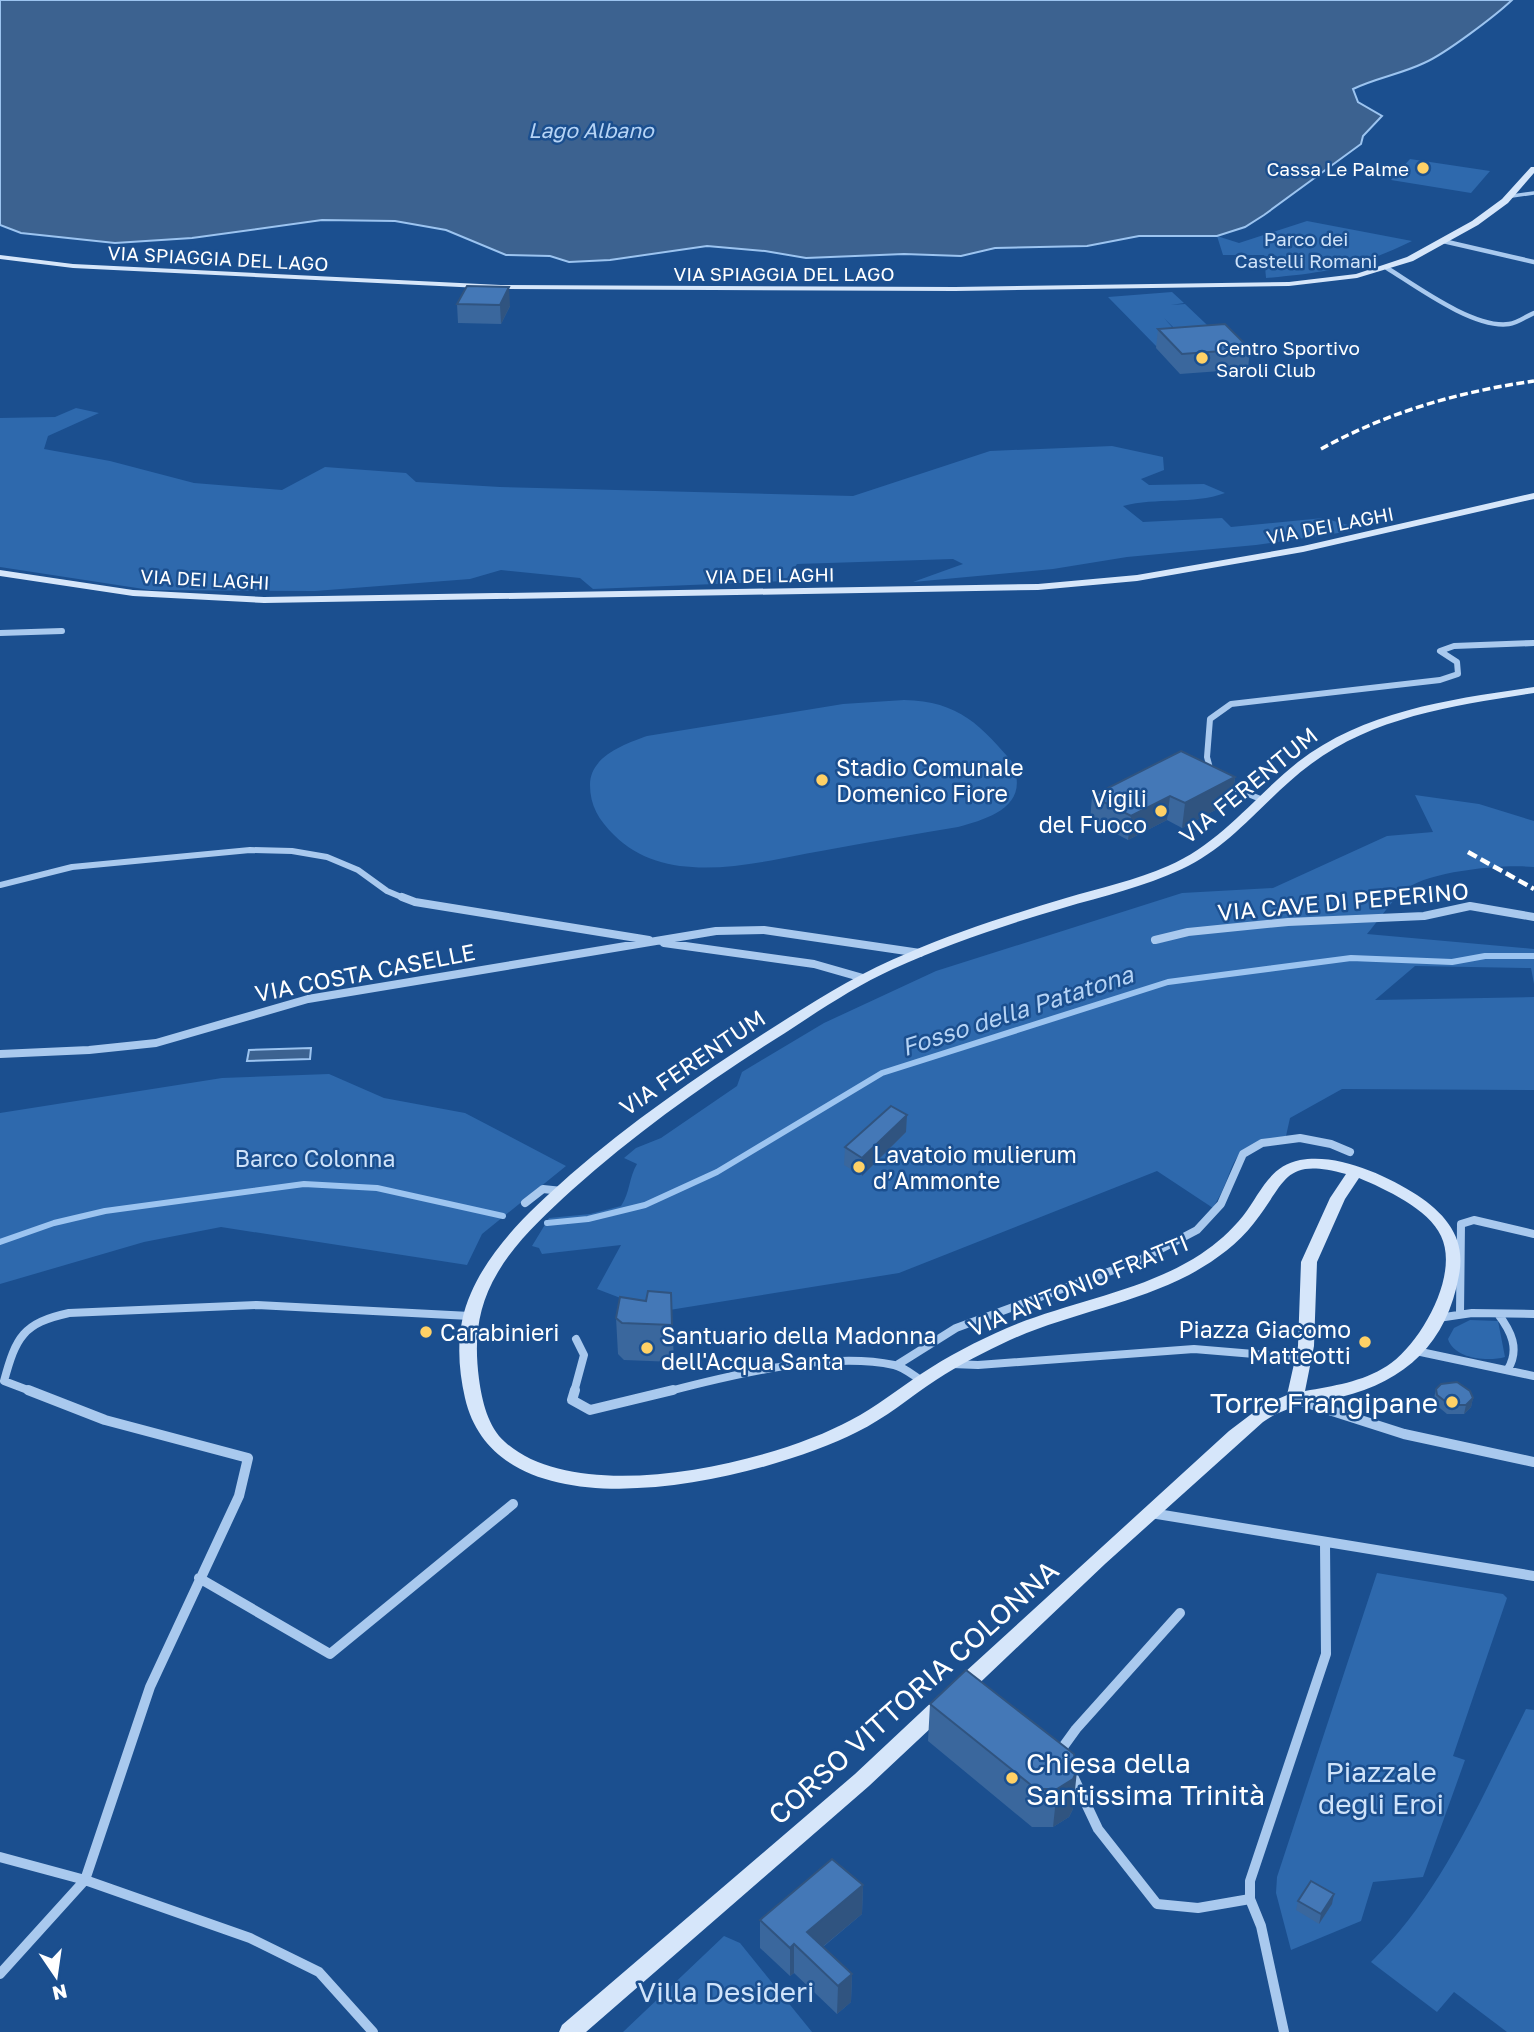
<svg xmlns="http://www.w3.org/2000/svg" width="1534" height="2032" font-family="'Golos Text',sans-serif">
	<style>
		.green { fill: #2e69ad }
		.water { fill: #3c6290; stroke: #9cc4f0; stroke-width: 2 }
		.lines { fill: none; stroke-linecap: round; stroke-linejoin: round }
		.stream { stroke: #9cc4f0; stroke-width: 6 }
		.street-far4 { stroke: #a9c9ee; stroke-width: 3.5 }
		.street-far3 { stroke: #a9c9ee; stroke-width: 4.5 }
		.street-far2 { stroke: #a9c9ee; stroke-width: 6 }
		.street-far1 { stroke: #a9c9ee; stroke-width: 8 }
		.street { stroke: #a9c9ee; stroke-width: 10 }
		.secondary { fill: #d6e6fa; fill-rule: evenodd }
		.rail-far1 { stroke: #fff; stroke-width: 3.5; stroke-dasharray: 8 3.5; stroke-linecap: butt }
		.rail { stroke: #fff; stroke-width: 4.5; stroke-dasharray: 10 4.5; stroke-linecap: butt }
		.wall { fill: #3a679d }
		.shaded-wall { fill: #305480 }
		.building { fill: #4478b7; stroke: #305480; stroke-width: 2 }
		.poi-dot { fill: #ffd166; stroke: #1b4f8f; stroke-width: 2.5 }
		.labels { text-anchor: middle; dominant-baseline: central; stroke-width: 5; stroke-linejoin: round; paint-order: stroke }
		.far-poi-label { font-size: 19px; fill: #fff; stroke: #1b4f8f; text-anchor: end }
		.far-park-label { font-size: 19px; fill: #cfe3fa; stroke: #1b4f8f }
		.far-street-label { font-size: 19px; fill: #fff; stroke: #1b4f8f }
		.far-water-label { font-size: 21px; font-style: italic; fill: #b5d3f5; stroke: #1b4f8f }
		.poi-label { font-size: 23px; fill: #fff; stroke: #1b4f8f; text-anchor: start }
		.street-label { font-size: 23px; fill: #fff; stroke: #1b4f8f }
		.park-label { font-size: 23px; fill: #cfe3fa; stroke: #1b4f8f }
		.water-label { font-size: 24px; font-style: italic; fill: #b5d3f5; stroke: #1b4f8f }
		.near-poi-label { font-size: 28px; fill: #fff; stroke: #1b4f8f; text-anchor: end }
		.near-street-label { font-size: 28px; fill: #fff; stroke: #1b4f8f }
		.near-park-label { font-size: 28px; fill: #cfe3fa; stroke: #1b4f8f }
	</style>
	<rect width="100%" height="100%" fill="#1b4f8f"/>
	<path class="green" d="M1410,159L1490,171L1471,193L1391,180Z
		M1307,221L1412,241C1359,267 1325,273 1266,278L1264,255H1223L1217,236L1239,243Z
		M1172,292L1184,303L1171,305L1185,304L1224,341L1190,344L1164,318L1187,344L1157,347L1108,297Z
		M76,408L99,413L48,436L44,449L110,461L194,483L282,490L325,467L406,473L416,482L500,487L853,496L990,451L1112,446L1163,457L1164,470L1141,479L1149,485L1204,484L1225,493C1192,505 1157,497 1123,506L1143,522L1222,518L1231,527L1323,518L1348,525L1352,531L1256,545L1127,557L1053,569L913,582L963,564L953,559L797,564L785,581L593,589L580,578L501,570L470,579L315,591L150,590L0,567V418L55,417Z
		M904,700C962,701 984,729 1019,770L1015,771C1026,808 986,819 958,827C916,834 874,841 832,849C764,860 670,891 614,835C599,820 590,806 590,785C590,756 625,744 647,736L843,704Z
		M1415,795L1479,804L1534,821V867C1504,864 1424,871 1402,892C1389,904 1378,921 1367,934L1534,949V984L1531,968L1415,966L1375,1000L1534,997V1090L1342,1089L1290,1118L1286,1136C1221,1148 1241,1163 1213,1208L1157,1171L899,1273L657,1312L597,1289L621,1245L542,1254L539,1248L532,1246L549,1218L590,1214L621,1206C630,1193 629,1177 637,1164L624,1158L636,1148L661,1138L737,1086L742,1072L824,1023L936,971L1182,893L1273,888L1387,836L1433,832Z
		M329,1074L384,1098L465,1113L566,1166L482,1234L467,1265L221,1227L144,1242L0,1284V1113L222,1078Z
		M1470,1320L1498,1321L1505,1357C1488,1362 1454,1359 1448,1339L1454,1328Z
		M1377,1573L1503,1594L1507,1598L1453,1756L1465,1760L1423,1877L1373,1882L1361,1921L1291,1950L1276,1893L1277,1877Z
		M1526,1709L1534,1710V2032H1507L1454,1992L1437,2012L1371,1962C1443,1892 1481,1798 1526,1709Z
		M724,1936L740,1943L812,2032H623Z"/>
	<path class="water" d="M0,0H1512C1495,16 1445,54 1424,63C1401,74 1376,78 1353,89L1358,102L1382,116L1363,136L1361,144L1264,215L1245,227L1217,236H1139L1087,246L995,248L961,256L904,254L806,258L765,251L707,246L610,260L569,262L550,256L506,255L446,230L395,221L322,220L192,238L115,243L21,233L0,225Z
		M311,1048L310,1059L247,1061L249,1050Z"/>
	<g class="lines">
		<path class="stream" d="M547,1223L588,1219L645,1205L717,1172L882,1073L1168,982L1351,958L1452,962L1485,956H1534
			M0,1242L54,1223L105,1211L304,1184L377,1188L503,1216"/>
		<path class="street-far4" d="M1512,196L1534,193"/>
		<path class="street-far3" d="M1443,241L1534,262
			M1387,268C1416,286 1474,329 1509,324C1518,323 1526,316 1534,313"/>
		<path class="street-far2" d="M0,633L62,631
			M1211,772L1207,757L1210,719L1231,704L1440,680L1458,674L1457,662L1440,651L1454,646L1534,643
			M1226,785L1263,800
			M0,885L72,867L250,850L292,851L327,857L358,870L387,891L406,899"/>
		<path class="street-far1" d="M402,897L415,902L649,940
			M1155,940L1188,932L1288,922L1424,916L1470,906L1534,917
			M664,943L814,964L863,978
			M0,1054L89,1050L156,1043L308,999L716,931L764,930L920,953
			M525,1203L543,1189L562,1191
			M1460,1313L1461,1224L1474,1220L1534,1234
			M1498,1314C1511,1331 1520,1349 1508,1369
			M1438,1318L1472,1313L1534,1314
			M1416,1351L1534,1376
			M952,1364L978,1365L1194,1349L1303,1358
			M897,1365L956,1328L1138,1261L1197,1230L1221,1204L1243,1154L1262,1143L1300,1138L1331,1144L1350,1152
			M33,1392L4,1381C16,1337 23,1323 69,1313L257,1305L470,1316
			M574,1392L584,1355L576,1339
			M666,1392C731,1375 828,1351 894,1365C904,1367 914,1376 922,1381"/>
		<path class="street" d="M575,1390L572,1400L590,1410L673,1390
			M1301,1401L1404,1434L1534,1462
			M1151,1513L1534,1576
			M199,1578L330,1654L513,1504
			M1064,1753L1063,1747L1076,1729L1180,1613
			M1072,1774L1098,1829L1157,1904L1198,1908L1250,1899
			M0,1857L85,1880L250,1938L319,1972L373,2032
			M0,1974L85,1880L150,1687L239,1496L248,1458L105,1420L28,1390
			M1284,2032L1261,1926L1250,1899V1881L1326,1654L1325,1544"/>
		<path class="secondary" d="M1531,167H1534V173L1508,203L1478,225L1413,261L1357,278L1289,286L955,291L501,289L73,268L0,259V255L73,264L501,285L955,287L1289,282L1356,274L1407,257L1472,221L1502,199Z
			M1534,493V499L1303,552L1137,581L1038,590L264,603L133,596L0,576V570L133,590L264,597L1038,584L1137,575L1303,546Z
			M1534,687V693C1457,705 1375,716 1311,764C1266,797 1234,845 1182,869C1144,887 1103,896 1063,908C1005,925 948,944 893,969C854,987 820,1010 785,1033C710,1080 638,1131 572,1190C545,1215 517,1240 498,1272C477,1307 474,1340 479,1379C482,1401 488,1427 505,1442C579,1509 772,1463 851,1420C876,1407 898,1389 921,1374C948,1356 977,1341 1007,1328C1070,1301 1143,1292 1201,1254C1216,1244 1231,1231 1243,1216C1260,1194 1269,1166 1300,1160C1338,1153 1386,1175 1417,1195C1447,1215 1466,1239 1459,1275C1447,1343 1406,1381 1341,1397C1311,1404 1289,1404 1263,1422L1105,1564L967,1695L960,1697L953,1695L950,1689L953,1683L1229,1431L1262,1406L1287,1395L1298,1346L1301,1262L1330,1198L1346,1174C1283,1157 1287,1181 1254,1223C1237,1245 1213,1262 1189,1275C1133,1304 1068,1314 1010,1340C985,1352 960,1364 936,1380C910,1397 886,1418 857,1432C764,1479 499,1546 465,1398C457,1363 456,1326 471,1293C492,1245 532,1209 570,1175C630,1123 696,1077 763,1034C810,1004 856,974 908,953C959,931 1013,914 1066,898C1100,888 1136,880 1168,866C1221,843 1254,797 1298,762C1365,710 1452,699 1534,687ZM1359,1178C1385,1189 1429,1209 1441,1236C1460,1275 1420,1345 1387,1366C1362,1382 1333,1386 1305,1391L1314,1346L1317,1262L1345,1199Z
			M942,1697L949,1699L952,1705L949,1711L869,1786L586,2032H559L562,2025L855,1774L935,1699Z"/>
		<path class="rail-far1" d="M1321,449C1388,412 1458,392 1534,381"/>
		<path class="rail" d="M1468,852L1534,889"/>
	</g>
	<path class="wall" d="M457,304L510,306L501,324L458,323Z
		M1158,329L1250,349L1248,369L1180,374L1156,348Z
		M1235,777L1232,801L1182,828L1167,820L1128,840L1090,820L1092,796Z
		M906,1132L862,1176L844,1165L845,1147Z
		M671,1293L674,1362L624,1360L618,1354L616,1318L646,1301Z
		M1436,1389L1473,1398L1471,1407L1464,1414H1447L1435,1404L1434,1398Z
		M966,1670L1073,1809L1069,1817L1053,1827H1032L928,1741L930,1704Z
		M863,1885L862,1914L823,1947L852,1974L851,2002L837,2014L794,1973L790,1976L760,1948V1920Z
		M1298,1901L1332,1904L1319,1924L1296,1910Z"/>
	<path class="shaded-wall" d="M509,287L510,306L501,324L500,305Z
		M1235,777L1232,801L1182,828L1185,803Z
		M1170,796L1167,820L1128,840L1131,816Z
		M907,1115L906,1132L862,1176V1158Z
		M1473,1398L1471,1407L1464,1414L1466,1405Z
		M1077,1771L1073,1809L1069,1817L1053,1827L1057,1789Z
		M863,1885L862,1914L809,1958L807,1932Z
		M1334,1894L1332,1904L1319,1924L1321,1914Z
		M794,1944V1973L790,1976V1948Z
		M852,1974L851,2002L837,2014L838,1986Z"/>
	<path class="building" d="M467,286L509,287L500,305L457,304Z
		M1225,324L1250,349L1182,354L1158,329Z
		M1181,751L1235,777L1185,803L1170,796L1131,816L1092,796Z
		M891,1106L907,1115L862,1158L845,1147Z
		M648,1291L671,1293L672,1325L622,1323L616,1318L620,1297L646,1301Z
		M1457,1382L1470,1391L1473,1398L1466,1405H1450L1437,1395L1436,1389L1441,1384Z
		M966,1670L1074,1754L1077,1771L1073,1779L1057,1789H1036L930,1704Z
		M832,1859L863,1885L807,1932L852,1974L838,1986L794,1944L790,1948L760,1920Z
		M1311,1881L1334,1894L1321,1914L1298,1901Z"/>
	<g class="poi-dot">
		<circle cx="1423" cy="168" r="7"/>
		<circle cx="1202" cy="358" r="7"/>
		<circle cx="822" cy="780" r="7"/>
		<circle cx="1161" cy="811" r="7"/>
		<circle cx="859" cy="1167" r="7"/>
		<circle cx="426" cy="1332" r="7"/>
		<circle cx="1365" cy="1342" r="7"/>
		<circle cx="647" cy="1348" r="7"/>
		<circle cx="1452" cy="1402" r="7"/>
		<circle cx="1012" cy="1778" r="7"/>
	</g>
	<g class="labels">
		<g class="far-poi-label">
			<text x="1409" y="168">Cassa Le Palme</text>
			<text x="1216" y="347" text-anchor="start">Centro Sportivo<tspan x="1216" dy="22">Saroli Club</tspan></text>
		</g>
		<g class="far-park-label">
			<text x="1306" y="238">Parco dei<tspan x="1306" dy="22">Castelli Romani</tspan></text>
		</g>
		<g class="far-street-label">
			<text transform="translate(218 258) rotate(3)">VIA SPIAGGIA DEL LAGO</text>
			<text x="784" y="273">VIA SPIAGGIA DEL LAGO</text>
			<text transform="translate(1330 525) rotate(-11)">VIA DEI LAGHI</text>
			<text transform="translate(770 575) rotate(-1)">VIA DEI LAGHI</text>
			<text transform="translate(205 579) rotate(3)">VIA DEI LAGHI</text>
		</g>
		<g class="far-water-label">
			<text x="591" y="130">Lago Albano</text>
		</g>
		<g class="poi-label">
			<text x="836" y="767">Stadio Comunale<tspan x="836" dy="26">Domenico Fiore</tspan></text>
			<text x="1147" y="798" text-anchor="end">Vigili<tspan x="1147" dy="26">del Fuoco</tspan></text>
			<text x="873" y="1154">Lavatoio mulierum<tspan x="873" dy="26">d’Ammonte</tspan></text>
			<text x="1351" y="1329" text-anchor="end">Piazza Giacomo<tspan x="1351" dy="26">Matteotti</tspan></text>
			<text x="440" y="1332">Carabinieri</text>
			<text x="661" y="1335">Santuario della Madonna<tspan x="661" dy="26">dell'Acqua Santa</tspan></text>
		</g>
		<g class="street-label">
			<text transform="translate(1248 785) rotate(-39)">VIA FERENTUM</text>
			<text transform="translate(1343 901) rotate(-5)">VIA CAVE DI PEPERINO</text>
			<text transform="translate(365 972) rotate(-11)">VIA COSTA CASELLE</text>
			<text transform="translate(692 1062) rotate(-34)">VIA FERENTUM</text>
			<text transform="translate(1078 1285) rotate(-22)">VIA ANTONIO FRATTI</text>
		</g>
		<g class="park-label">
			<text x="315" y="1158">Barco Colonna</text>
		</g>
		<g class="water-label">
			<text transform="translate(1017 1010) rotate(-18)">Fosso della Patatona</text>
		</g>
		<g class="near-poi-label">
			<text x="1438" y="1402">Torre Frangipane</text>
			<text x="1026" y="1762" text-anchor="start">Chiesa della<tspan x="1026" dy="32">Santissima Trinità</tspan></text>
		</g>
		<g class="near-street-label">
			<text transform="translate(913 1692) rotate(-42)">CORSO VITTORIA COLONNA</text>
		</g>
		<g class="near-park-label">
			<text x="1381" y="1771">Piazzale<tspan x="1381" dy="32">degli Eroi</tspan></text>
			<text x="726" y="1991">Villa Desideri</text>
		</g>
	</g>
	<g transform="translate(56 1976) rotate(167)" stroke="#1b4f8f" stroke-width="5" paint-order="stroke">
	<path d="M0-5L12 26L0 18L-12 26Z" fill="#ffffff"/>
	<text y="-10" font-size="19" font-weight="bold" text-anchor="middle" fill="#ffffff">N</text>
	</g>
</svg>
